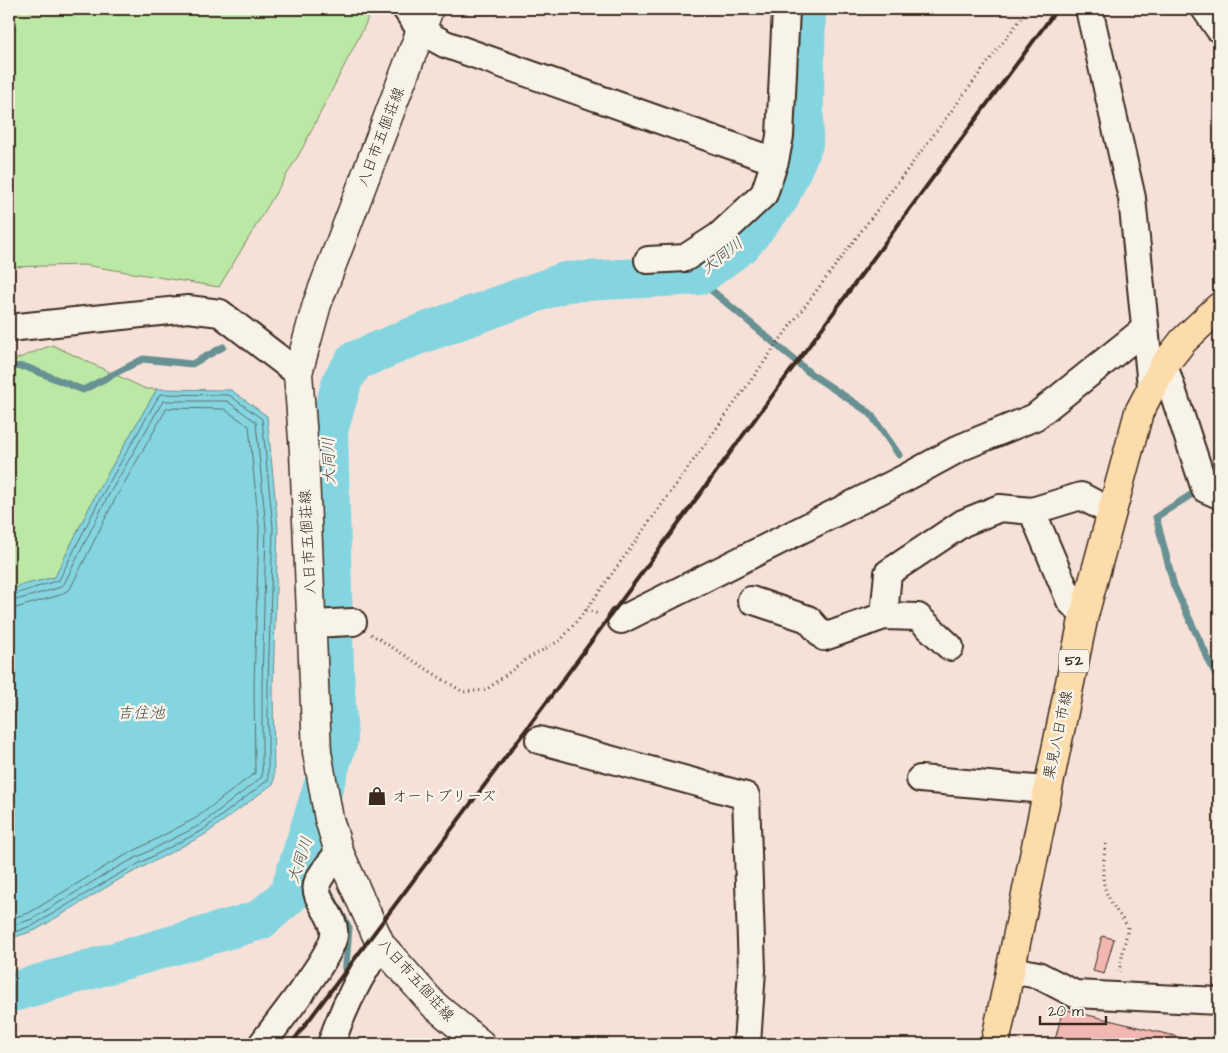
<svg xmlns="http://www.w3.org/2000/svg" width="1228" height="1053" font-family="'Architects Daughter','Klee One',sans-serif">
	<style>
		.green { fill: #bbe8a5; stroke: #7b8962 }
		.water { fill: #85d5e1; stroke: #679193 }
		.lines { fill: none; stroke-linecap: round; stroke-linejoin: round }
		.shore { stroke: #596e6c; stroke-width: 1 }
		.stream { stroke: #679193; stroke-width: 7 }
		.river { stroke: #85d5e1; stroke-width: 40 }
		.building { fill: #f2b7b2; stroke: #3b2a1e }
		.street-casing { stroke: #3b2a1e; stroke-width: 30 }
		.secondary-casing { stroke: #3b2a1e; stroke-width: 31 }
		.primary-casing { stroke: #3b2a1e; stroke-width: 31 }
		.path { stroke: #3b2a1e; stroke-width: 3; stroke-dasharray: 1 4; stroke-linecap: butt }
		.street { stroke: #f7f3e8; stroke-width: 26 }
		.secondary { stroke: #f7f3e8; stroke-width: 28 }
		.primary { stroke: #fddcac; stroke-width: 28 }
		.rail { stroke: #3b2a1e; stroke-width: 4 }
		.labels { text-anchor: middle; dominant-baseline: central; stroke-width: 5; stroke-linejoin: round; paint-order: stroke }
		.shield { fill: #f7f3e8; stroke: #73665b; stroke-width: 1 }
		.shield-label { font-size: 14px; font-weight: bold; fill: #3b2a1e }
		.street-label { font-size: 15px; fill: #3b2a1e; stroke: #f7f3e8 }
		.poi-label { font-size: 15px; fill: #3b2a1e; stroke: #f7f3e8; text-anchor: start }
		.water-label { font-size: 16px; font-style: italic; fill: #4e554f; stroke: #f7f3e8 }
	</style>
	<rect width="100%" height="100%" fill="#f6e1d8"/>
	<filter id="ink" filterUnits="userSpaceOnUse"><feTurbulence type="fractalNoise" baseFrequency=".02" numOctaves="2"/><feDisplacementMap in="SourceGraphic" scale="10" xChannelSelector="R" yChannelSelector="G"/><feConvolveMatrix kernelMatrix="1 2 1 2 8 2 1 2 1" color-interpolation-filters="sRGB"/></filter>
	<g filter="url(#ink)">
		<path class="green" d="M9,9H370L366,23L301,151L219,287L84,265L9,267Z
			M52,345L146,389H157L97,492L55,577L19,586L9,592V362Z"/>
		<path class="water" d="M157,389L231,390L267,416L278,527L273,684L274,783L206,834L120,879L36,930L9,939V592L19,586L55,577L97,492Z"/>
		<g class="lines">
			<path class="shore" d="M9,596L59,580L102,495L160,394L229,395L262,419L273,527L268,684V780L203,830L117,875L34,925L9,934
				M9,602L58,588L64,584L107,498L163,401H227L256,422L266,528L262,684V777L200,825L114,869L32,919L9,927
				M9,610L60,595L70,589L114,501L167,408L224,409L249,426L259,528L254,684L255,773L196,818L111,863L29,913L9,919"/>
			<path class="stream" d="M700,275L710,289L811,374L870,413L899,455
				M9,366L26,367L83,390L143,359L192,364L223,347
				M1197,491L1156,517L1174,586L1219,682
				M325,883L349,928L344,989"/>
			<path class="river" d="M9,993L260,920L289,895L338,740L334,670L328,430L343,379L355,361L415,336L565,282L700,275L742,244L779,198L803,144L806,9"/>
		</g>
		<path class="building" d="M1102,936L1114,939L1104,974L1093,971Z
			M1063,1009L1208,1044H1054Z"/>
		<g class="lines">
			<g class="street-casing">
				<path id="street" d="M406,9L421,31L445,44L775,161L780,136L786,9
					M1089,9L1132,198L1151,386
					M1205,9L1219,29
					M648,260L685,258L719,236L764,194L775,161
					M9,328L188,309L220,313L298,373
					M1164,365L1205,489L1219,495
					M1032,511L1070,601L1084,615
					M751,600L808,619L824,637L884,616L888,573L963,523L1000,508L1032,511L1081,496L1111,512
					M884,616L918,617L950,647
					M621,620L905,478L962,447L1035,417L1145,329
					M312,624L353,622
					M539,740L746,796L752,970L747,1044
					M920,779L1046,790
					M1011,970L1038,975L1075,994L1219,1001
					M262,1044C278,1022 331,958 334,935C337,916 310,898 318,881C323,871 332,861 339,852
					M331,1044C343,1008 359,976 381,945"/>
			</g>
			<g class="secondary-casing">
				<path id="secondary" d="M429,9L317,304L298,373L304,452L317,752L329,819L339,852L381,945L434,1005L481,1044"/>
			</g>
			<g class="primary-casing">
				<path id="primary" d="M995,1044L1084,615L1139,412L1164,365L1183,341L1219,307"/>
			</g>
			<path class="path" d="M586,610L599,614
				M371,634L463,692L486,690L525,660L561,640L586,610L790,326L1028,9
				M1106,844C1099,887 1103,892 1128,927L1119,972"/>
			<use href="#street" class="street"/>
			<use href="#secondary" class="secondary"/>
			<use href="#primary" class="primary"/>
			<path class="rail" d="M291,1044L543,707L1057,9"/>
		</g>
	</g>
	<defs>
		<g id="shop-bare" transform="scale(1.5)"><path d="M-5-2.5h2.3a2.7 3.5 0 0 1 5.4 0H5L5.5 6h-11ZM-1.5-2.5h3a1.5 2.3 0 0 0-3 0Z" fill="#3b2a1e" stroke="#f7f3e8" stroke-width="2.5" paint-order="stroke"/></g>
	</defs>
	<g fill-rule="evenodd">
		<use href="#shop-bare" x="377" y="796"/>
	</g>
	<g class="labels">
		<rect class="shield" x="1059" y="649.5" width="30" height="23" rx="4"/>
		<g class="shield-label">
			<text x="1074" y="661">52</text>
		</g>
		<g class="street-label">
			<text transform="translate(381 137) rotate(-69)">八日市五個荘線</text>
			<text transform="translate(308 542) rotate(-93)">八日市五個荘線</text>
			<text transform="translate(1058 735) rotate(-78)">栗見八日市線</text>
			<text transform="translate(416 980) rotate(48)">八日市五個荘線</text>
		</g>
		<g class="poi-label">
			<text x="392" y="796">オートブリーズ</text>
		</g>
		<g class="water-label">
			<text transform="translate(722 256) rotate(-38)">大同川</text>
			<text transform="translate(329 461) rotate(-92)">大同川</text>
			<text x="141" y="713">吉住池</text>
			<text transform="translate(300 860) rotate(-72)">大同川</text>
		</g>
	</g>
	<rect width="1228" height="1053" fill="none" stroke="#f7f3e8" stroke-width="30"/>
	<rect x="15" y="15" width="1198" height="1023" fill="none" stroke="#3b2a1e" stroke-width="2" filter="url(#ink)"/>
	<path d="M1040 1016v8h66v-8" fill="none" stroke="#3b2a1e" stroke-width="2.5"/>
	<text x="1048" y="1016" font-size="15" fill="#3b2a1e" stroke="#f7f3e8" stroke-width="4" paint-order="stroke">20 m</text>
</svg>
